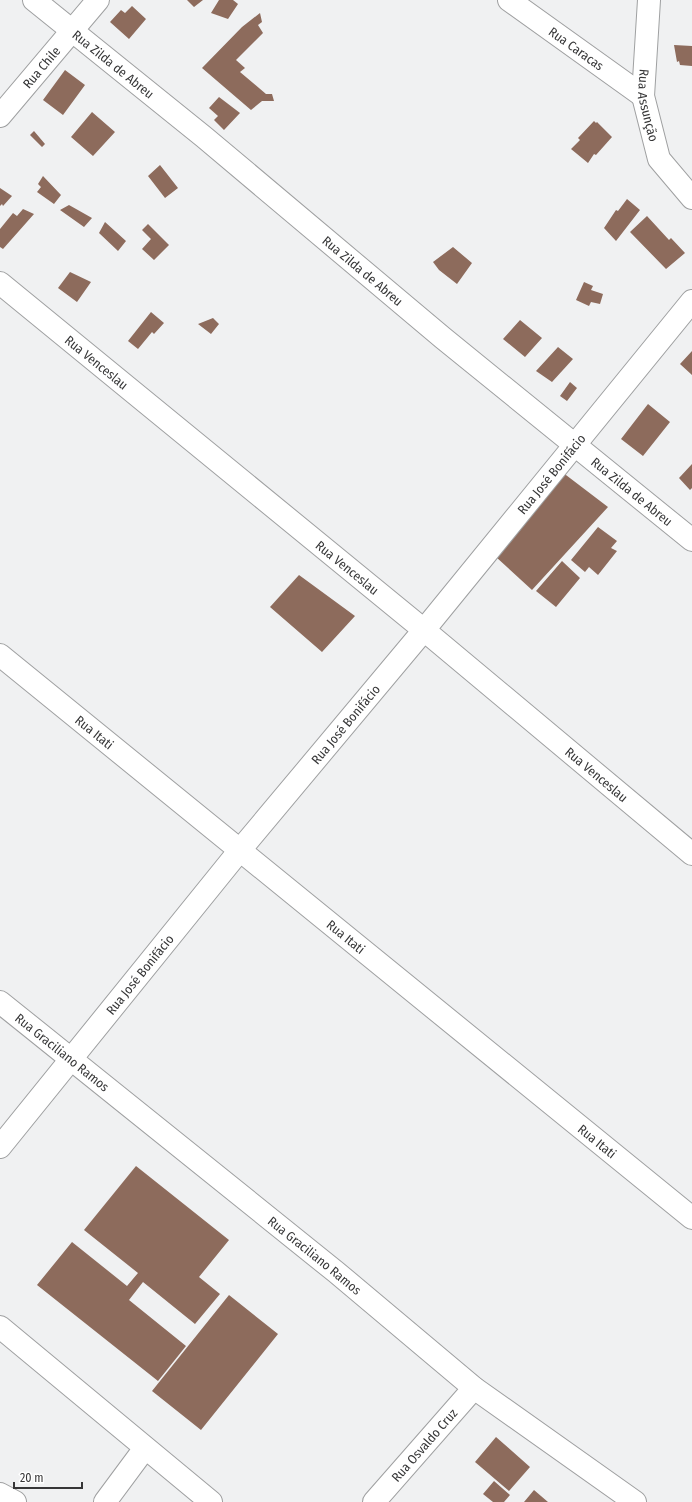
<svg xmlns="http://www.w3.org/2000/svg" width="692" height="1502" font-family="'Fira Sans Condensed',sans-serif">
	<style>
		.building { fill: #8d6b5c }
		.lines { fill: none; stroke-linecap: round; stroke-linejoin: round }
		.minor-casing { stroke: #9fa0a1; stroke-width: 24 }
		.tertiary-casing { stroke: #9fa0a1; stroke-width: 24 }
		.minor { stroke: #fff; stroke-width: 22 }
		.tertiary { stroke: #fff; stroke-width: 22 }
		.labels { text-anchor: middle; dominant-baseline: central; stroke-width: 4; stroke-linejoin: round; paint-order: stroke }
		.street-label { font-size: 13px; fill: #363637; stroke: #fff }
	</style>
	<rect width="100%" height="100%" fill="#f0f1f2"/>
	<path class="building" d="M187,0H203L194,7Z
		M219,0H233L238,4L228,19L211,13Z
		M132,6L146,19L129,39L110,22L121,10L125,13Z
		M260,13L262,22L258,25L263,33L236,60L245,68L240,72L266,94H272L274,101H262L251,110L202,68L242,27Z
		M674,45L692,46V66L680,65L679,61L677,62Z
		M65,70L85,85L63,115L43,100Z
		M219,97L240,113L224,130L214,120L218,116L209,108Z
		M92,112L115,132L93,156L71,137Z
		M594,121L596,123L597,122L612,137L596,155L594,154L588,163L571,149L580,140L578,138Z
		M34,131L45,144L42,147L30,135Z
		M160,165L178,188L165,198L148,176Z
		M43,176L61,195L54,204L37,192L41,187L38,184Z
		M0,188L12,196L3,206L2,204L0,206Z
		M627,199L640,210L616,241L604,228L616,210L618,211Z
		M69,205L92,218L84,227L60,210Z
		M23,209L34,214L3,249L0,247V229L13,213L17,216Z
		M647,216L669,240L671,238L685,253L666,269L630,232Z
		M105,222L126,241L118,251L99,233Z
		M148,224L169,245L154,260L142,249L151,239L142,230Z
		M453,247L472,263L457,284L439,270L433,262Z
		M70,272L91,282L77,302L58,288Z
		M584,282L593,286L591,290L603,294L600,304L591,302L589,306L576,300Z
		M151,312L164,323L154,334L152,332L138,349L128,341Z
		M213,318L219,324L211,334L198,324Z
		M520,320L542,338L525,357L503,339Z
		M558,347L573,359L552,382L536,371Z
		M692,351V375L680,364Z
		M570,382L577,388L567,401L560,396Z
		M648,404L670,422L643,456L621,439Z
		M692,464V488L690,490L679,478Z
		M562,472L608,507L532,590L496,557Z
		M598,527L617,541L611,548L617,551L598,575L589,567L585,572L571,560Z
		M562,561L580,578L556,607L536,591Z
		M299,575L355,616L322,652L270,607Z
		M136,1166L229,1240L199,1277L220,1294L195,1324L143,1282L129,1300L186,1346L158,1381L37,1285L72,1242L127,1286L138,1273L84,1230Z
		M229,1295L278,1334L201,1430L152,1391Z
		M496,1437L530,1467L509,1491L475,1462Z
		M494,1481L510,1495L504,1502H493L483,1494Z
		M534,1490L548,1502H524Z"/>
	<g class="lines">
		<g class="minor-casing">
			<g id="minor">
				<path id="s1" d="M34,0L204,137L443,338L692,540"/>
				<path id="s2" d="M509,0L643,96"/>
				<path id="s3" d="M649,0L643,96L659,159L692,198"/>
				<path id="s4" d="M0,116L98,0"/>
				<path id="s5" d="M0,1002L336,1272L474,1388L635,1502"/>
				<path d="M0,1327L211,1502"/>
				<path d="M0,1494L15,1502"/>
				<path d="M105,1502L145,1448"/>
				<path id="s6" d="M374,1502L474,1388"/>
			</g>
		</g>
		<g class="tertiary-casing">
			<g id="tertiary">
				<path id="s7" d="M0,283L424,630L692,854"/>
				<path id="s8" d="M0,655L692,1218"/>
				<path id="s9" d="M0,1147L240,850L424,630L692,301"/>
			</g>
		</g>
		<use href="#minor" class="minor"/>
		<use href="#tertiary" class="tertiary"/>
	</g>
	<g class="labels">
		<g class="street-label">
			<text stroke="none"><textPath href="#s2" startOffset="83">Rua Caracas</textPath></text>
			<text stroke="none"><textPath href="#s1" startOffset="102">Rua Zilda de Abreu</textPath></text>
			<text stroke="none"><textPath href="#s4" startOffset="64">Rua Chile</textPath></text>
			<text stroke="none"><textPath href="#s3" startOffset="106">Rua Assunção</textPath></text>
			<text stroke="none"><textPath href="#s1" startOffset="426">Rua Zilda de Abreu</textPath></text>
			<text stroke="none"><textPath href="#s7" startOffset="125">Rua Venceslau</textPath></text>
			<text stroke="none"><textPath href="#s9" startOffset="870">Rua José Bonifácio</textPath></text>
			<text stroke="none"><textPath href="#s1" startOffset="774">Rua Zilda de Abreu</textPath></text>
			<text stroke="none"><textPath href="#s7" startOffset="449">Rua Venceslau</textPath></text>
			<text stroke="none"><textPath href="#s9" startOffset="546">Rua José Bonifácio</textPath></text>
			<text stroke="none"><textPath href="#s8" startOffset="122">Rua Itati</textPath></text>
			<text stroke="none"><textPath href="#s7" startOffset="773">Rua Venceslau</textPath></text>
			<text stroke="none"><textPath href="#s8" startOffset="446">Rua Itati</textPath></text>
			<text stroke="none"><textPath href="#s9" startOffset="222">Rua José Bonifácio</textPath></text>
			<text stroke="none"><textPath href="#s5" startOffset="80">Rua Graciliano Ramos</textPath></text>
			<text stroke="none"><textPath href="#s8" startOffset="770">Rua Itati</textPath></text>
			<text stroke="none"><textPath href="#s5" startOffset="404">Rua Graciliano Ramos</textPath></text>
			<text stroke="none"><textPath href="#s6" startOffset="76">Rua Osvaldo Cruz</textPath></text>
		</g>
	</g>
	<path d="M14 1482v6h68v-6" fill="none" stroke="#363637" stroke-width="2"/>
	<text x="20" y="1482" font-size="12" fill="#363637" stroke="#ffffff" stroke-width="3" paint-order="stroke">20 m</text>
</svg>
